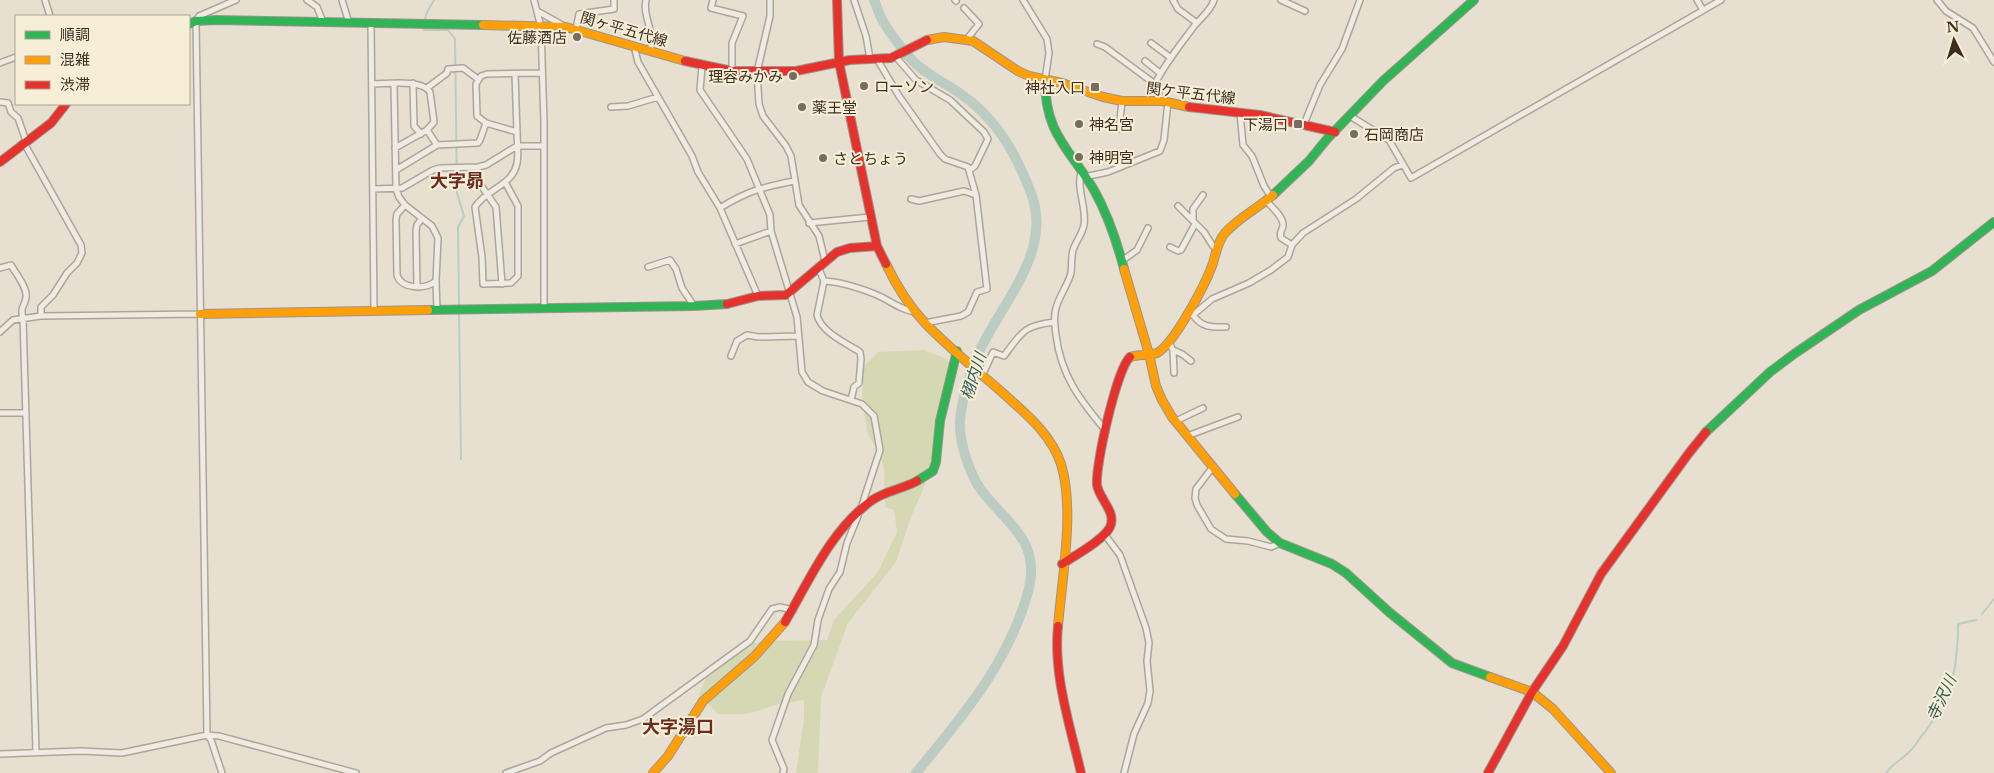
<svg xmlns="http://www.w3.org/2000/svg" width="1994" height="773" font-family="'Libre Baskerville','Noto Sans JP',serif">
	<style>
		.green { fill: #d6d7b3 }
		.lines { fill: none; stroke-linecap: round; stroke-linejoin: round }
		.stream { stroke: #bcccc2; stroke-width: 2 }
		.river { stroke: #bcccc2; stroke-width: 10 }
		.street-casing { stroke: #ada599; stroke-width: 8 }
		.fast-casing { stroke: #9c958a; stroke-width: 10 }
		.slow-casing { stroke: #9c958a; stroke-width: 10 }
		.jam-casing { stroke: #9c958a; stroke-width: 10 }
		.street { stroke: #efebe3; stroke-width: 5 }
		.fast { stroke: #30b455; stroke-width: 8 }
		.slow { stroke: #ff9f0a; stroke-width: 8 }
		.jam { stroke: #e5322d; stroke-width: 8 }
		.poi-dot { fill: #786c5e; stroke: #f7eed8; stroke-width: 2 }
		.labels { text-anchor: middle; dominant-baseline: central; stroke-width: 4; stroke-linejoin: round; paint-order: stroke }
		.street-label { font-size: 15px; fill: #3d2e20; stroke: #f7eed8 }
		.poi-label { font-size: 15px; fill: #3d2e20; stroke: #f7eed8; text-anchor: start }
		.water-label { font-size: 16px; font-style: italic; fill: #2f5d5a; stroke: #f7eed8 }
		.quarter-label { font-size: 18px; font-weight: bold; fill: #6b2e1e; stroke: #f7eed8 }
	</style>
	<rect width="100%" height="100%" fill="#e7e0d1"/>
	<path class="green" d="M924,350L942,357L952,364L933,466L911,517L896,562L848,623L821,697L818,773H796L804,719V700L779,704L747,714H718L699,694L710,669L741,646L767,641L827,640L834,620L878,572L897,532L894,510L885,507L884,467L875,446L868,435L862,399L864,366L878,352Z"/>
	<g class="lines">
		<path class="stream" d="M424,22L427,12L434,0
			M424,27V30H448L455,39L457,193L464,216L458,227L459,307
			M459,314L461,459
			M1982,614L1994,599
			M1886,773C1893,763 1903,759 1911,750C1916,745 1920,737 1925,732C1952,695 1958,669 1958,624L1976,620"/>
		<path class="river" d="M874,0C876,4 877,8 879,13C885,28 899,45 910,58C923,73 942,81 958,92C995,116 1016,153 1031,193C1053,250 1004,300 981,348C972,367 961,400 960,422C959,442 970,476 982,491C1007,524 1040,540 1029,588C1011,660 962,717 916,773"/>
		<g class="street-casing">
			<path id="street" d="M45,0L50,16
				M307,0L317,7L323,22
				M342,0L349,23
				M534,0L541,27L544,123V309
				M646,0C642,17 656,32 650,51
				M713,0L711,8L743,16L732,43V71
				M770,0V16L757,72L759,104L763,116L786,146L791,156L799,205L819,236L825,261
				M854,0L866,36L870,59
				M955,0L956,1
				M1023,0L1047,39L1049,53L1045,80
				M1173,0L1178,9L1197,23
				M1281,0L1305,11
				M1697,0L1703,10
				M1937,0L1946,11L1973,28L1994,62
				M964,8L979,24L967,39
				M539,12L564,26
				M371,23L374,311
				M576,29L579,14L614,9V0
				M1151,43L1171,58
				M1097,44L1105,47L1155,84
				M634,46L638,62L692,156L698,172L720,208L758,296
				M896,57L916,80L950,100L984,132L988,139L975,166L970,170
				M877,59L899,96L940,154L945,159L968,167L976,195L987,289L977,292L968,312L961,316L925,323
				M1145,61L1160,73
				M0,63L16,57
				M702,66L700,90L747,159L770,215L771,231L797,317L802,372L808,382L823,391L862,404L874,416L880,450L861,508
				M515,74L517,132
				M413,83L414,126L421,134
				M372,84C386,84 422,79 430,92L434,122L427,130L395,148
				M394,85L396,189L399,197L405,205L397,214L396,219L397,275C401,289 425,290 436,281
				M427,88L447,73L448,69L463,68L478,79
				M1162,101L1155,84C1165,63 1181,44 1195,25C1202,17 1211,10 1214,0
				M0,102L8,103L11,112L18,118L26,141
				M611,107L628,106L658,97
				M1240,113L1243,145L1252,156L1264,186L1271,197
				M1350,116L1389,140L1411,178L1721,0
				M1304,124L1320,85L1342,49L1360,0
				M1119,129L1122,101
				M427,130L437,145
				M24,143L81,245L82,253L77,263L67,273L53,295L41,307V316
				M478,167V181L496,207L502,284
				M396,170L437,145L478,143L480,140L486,123
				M1081,173C1076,187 1087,209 1084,225C1082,235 1076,241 1073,250C1071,257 1072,265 1071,273C1068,285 1059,296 1056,308C1053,317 1055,326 1056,335C1061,376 1080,400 1106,431
				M1084,177L1108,172L1160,151L1164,140L1168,102
				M505,182L518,206V276L511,283L483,284L482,257L475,207C486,189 513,186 517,163C519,153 517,142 517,132L486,123L477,116L476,84L481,76L487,74L542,73
				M373,189L402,188L433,170L440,168L478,167L486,165L517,146H543
				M911,199L919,201L964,191L976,195
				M1266,201C1272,207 1284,217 1283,226C1282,231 1279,232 1281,238L1292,245
				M405,205L432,226L438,238L436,281L437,310
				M1178,206L1204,232L1213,246L1217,249
				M720,208C747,191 763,187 794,181
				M1193,220V209L1203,195
				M809,223L870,217
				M735,244L771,231
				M1170,247L1178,251L1181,250L1195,224
				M1123,260L1137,250L1148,228
				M648,267L670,260L676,269L682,288L694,306
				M0,268L11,265C16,274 28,288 26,298C24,308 20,306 23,318L36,752
				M819,269L824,281C842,282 860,288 877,295C891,301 900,310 916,312
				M824,281L817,315C821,332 846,343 860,352L861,359L859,383L854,387L851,400
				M417,286L416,231L417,225L422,218
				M1187,314L1193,315L1212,299L1249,283L1271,270L1288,257L1292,245L1303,233L1356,199L1394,168L1402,165
				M1193,315C1202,328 1212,327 1226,327
				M0,332L13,320L41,316L200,314
				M1169,343L1173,350L1174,373
				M1173,350L1182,354L1191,361
				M731,356L737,341L747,335L758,337L798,336
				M983,374L993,352L1004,356C1022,332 1023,326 1054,322
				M0,413H26
				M1176,421L1203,408
				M1187,436L1238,417
				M1212,468L1196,489L1195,498L1197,505L1211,529L1226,539L1248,541L1271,547L1280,543
				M1105,535L1120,555L1146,628L1149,643L1147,661L1150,691L1148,703L1134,734L1124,773
				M0,754L81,751L122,753L207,735L219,736L356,773
				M222,773L211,740L207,735L196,21L199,16L236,0
				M506,773L540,761L551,753L606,728L626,725L643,719L750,641L772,609L780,607L793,610
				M783,773L784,769L772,740L788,694L814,645L818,620L829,589L840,572L847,543L858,516"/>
		</g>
		<g class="fast-casing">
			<path id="fast" d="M189,24L196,21L216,20L483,25
				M1045,80C1045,134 1069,148 1094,190C1108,215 1117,242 1124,269
				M1273,195L1309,161L1327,139L1383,81L1474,0
				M428,310L694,306L727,304
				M1706,432L1770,372L1794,354L1859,310L1932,271L1994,222
				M917,481L933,471L936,462L940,421L957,351
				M1235,494L1267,532L1280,543L1332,564L1346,573L1389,612L1452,663L1490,677"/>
		</g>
		<g class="slow-casing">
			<path id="slow" d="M483,25L566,27L685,61
				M927,40L944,37L973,41L1018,71L1029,76L1062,83L1103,97L1122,101H1162L1189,107
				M886,264C896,285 909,306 925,323C950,349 978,371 1004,394C1026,414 1051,434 1061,464C1075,509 1062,578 1058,626
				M1124,269L1149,354L1156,386L1162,400L1172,417L1235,494
				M200,314L428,310
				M1130,357C1139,354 1149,356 1157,353C1174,344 1205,285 1212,266C1216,255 1217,242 1225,233C1238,218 1258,208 1273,195
				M1490,677L1532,692L1553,709L1611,773
				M653,773L668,756L703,701L755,656L785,622"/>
		</g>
		<g class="jam-casing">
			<path id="jam" d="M837,0L839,62L877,246L886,264
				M685,61L732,71H796L850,60L891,58L927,40
				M1189,107L1260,115L1335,132
				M0,162L51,123L66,104
				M727,304L758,296L786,295L837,252L850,248L877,246
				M1062,564C1074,556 1104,540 1110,527C1117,512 1099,499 1097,485C1095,466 1117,368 1130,357
				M785,622C809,581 831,530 871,501C884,491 903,489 917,481
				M1058,626C1053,675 1070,725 1081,773
				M1488,773L1532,692L1563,646L1601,574L1689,453L1706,432"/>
		</g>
		<use href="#street" class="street"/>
		<use href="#fast" class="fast"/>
		<use href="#slow" class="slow"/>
		<use href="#jam" class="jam"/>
	</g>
	<g class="poi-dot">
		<circle cx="577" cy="37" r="5"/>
		<circle cx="793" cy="76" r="5"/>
		<circle cx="864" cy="86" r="5"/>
		<rect x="1090" y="82" width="10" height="10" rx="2.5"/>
		<circle cx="802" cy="107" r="5"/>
		<circle cx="1079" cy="124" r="5"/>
		<rect x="1293" y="119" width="10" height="10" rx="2.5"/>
		<circle cx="1354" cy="134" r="5"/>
		<circle cx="1079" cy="157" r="5"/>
		<circle cx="823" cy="158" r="5"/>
	</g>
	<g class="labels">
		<g class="street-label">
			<text transform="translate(624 29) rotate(16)">関ヶ平五代線</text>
			<text transform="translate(1191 93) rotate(7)">関ケ平五代線</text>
		</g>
		<g class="poi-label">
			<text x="567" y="37" text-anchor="end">佐藤酒店</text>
			<text x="783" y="76" text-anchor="end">理容みかみ</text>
			<text x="874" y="86">ローソン</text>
			<text x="1085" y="87" text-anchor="end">神社入口</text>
			<text x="812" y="107">薬王堂</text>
			<text x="1089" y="124">神名宮</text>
			<text x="1288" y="124" text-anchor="end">下湯口</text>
			<text x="1364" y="134">石岡商店</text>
			<text x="1089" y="157">神明宮</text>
			<text x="833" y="158">さとちょう</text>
		</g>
		<g class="water-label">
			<text transform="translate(973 376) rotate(-72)">栩内川</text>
			<text transform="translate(1941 698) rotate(-65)">寺沢川</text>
		</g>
		<g class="quarter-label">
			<text x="457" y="181">大字昴</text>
			<text x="678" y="727">大字湯口</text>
		</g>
	</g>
	<rect x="15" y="15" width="175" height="90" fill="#f7eed8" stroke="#ada18e"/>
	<rect x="25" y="31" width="25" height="8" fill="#30b455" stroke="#ada18e"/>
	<text x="60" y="40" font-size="15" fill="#3d2e20">順調</text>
	<rect x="25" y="56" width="25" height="8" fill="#ff9f0a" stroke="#ada18e"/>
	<text x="60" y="65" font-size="15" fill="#3d2e20">混雑</text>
	<rect x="25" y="81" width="25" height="8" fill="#e5322d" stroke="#ada18e"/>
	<text x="60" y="90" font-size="15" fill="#3d2e20">渋滞</text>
	<g transform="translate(1954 40) rotate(355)" stroke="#f7eed8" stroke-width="4" paint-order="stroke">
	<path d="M0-4L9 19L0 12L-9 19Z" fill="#3d2e20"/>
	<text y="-8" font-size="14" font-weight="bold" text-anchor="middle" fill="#3d2e20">N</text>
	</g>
</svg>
